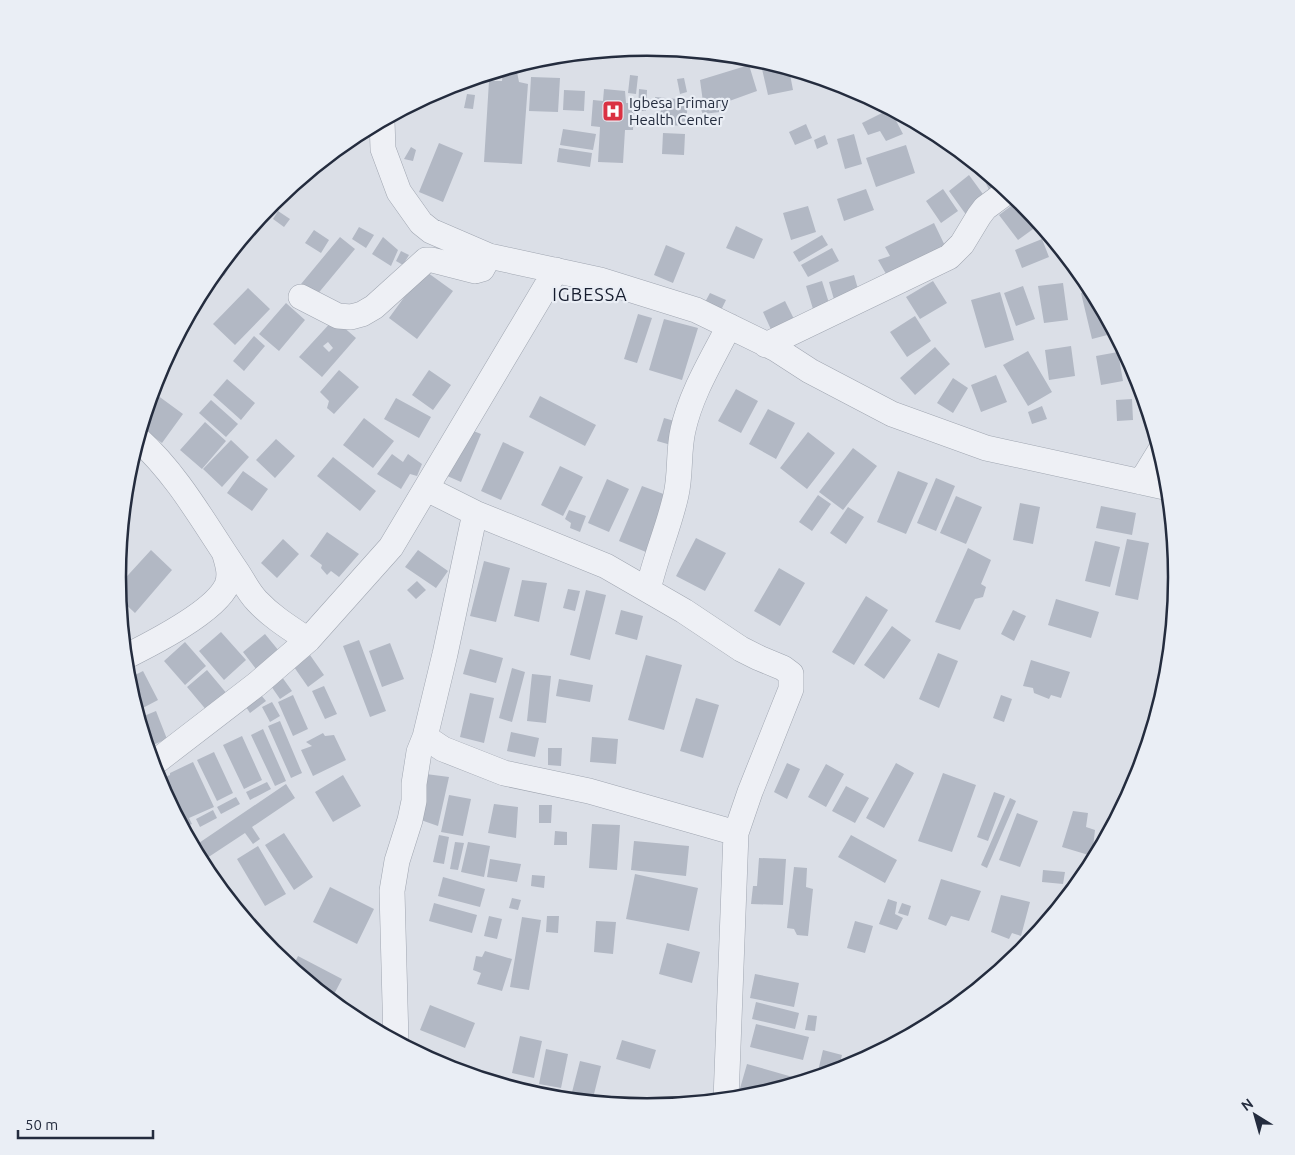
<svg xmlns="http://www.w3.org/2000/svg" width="1295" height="1155" font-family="Ubuntu,sans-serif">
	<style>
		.building { fill: #b2b8c4; fill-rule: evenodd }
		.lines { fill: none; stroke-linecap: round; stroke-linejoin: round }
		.minor-casing { stroke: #a0a6b1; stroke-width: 26 }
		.minor { stroke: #eef0f5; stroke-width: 25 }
		.labels { text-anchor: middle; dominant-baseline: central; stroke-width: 4.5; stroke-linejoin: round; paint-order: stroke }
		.poi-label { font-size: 15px; fill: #242c3e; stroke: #eaeef5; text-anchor: start }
		.quarter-label { font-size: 18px; letter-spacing: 1px; fill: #161d2f; stroke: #eaeef5 }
		.rim { fill: none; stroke: #242c3e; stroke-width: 2.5 }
	</style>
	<rect width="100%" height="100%" fill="#dbdfe7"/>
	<path class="building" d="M749,65L757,91L721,104L720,112L703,114L699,106L703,102L700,80Z
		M778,66L789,69L793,90L768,95L762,69Z
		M503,72H517L519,82L528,84L522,164L484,162L489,81H502Z
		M630,75L638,76L636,94L628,93Z
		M531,77L560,78L558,112L529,111Z
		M684,78L687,92L680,94L677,79Z
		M843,86L851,88L852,89L845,91Z
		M604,89L625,91L626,103H634L633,130H625L623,163L598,162L600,127L591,126L593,100L603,101Z
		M639,89L647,90L646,111H638Z
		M564,90L585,91L584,111L563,110Z
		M467,94L475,95L473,109L464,108Z
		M655,97L688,100L686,125L666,126L665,119L660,117L661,109L655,108Z
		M890,109L903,134L886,141L880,131L868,135L862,123Z
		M806,124L812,138L795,145L789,132Z
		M563,129L596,134L593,150L560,145Z
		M663,133L685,134L684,155L662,154Z
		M854,134L862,164L845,169L837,139Z
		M825,135L828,144L817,149L814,140Z
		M439,143L463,153L443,202L419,192Z
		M906,145L915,173L876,187L866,158Z
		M411,147L416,150L413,161L404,159Z
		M559,148L592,153L590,167L557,162Z
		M961,153L979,167L974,171Z
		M984,172L1006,189L992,196L981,173Z
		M969,175L988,201L967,216L949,191Z
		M866,189L874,210L844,221L837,199Z
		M943,189L958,211L941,223L926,201Z
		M1019,200L1040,224L1018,240L999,215Z
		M808,206L816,232L791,240L783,213Z
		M278,211L290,219L284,227L273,219Z
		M934,223L948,252L889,279L878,260L890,256L885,247Z
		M736,226L763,239L754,259L726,248Z
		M1041,226L1048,234L1042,238L1036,230Z
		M359,227L374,235L366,248L352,239Z
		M314,230L329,240L321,253L305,243Z
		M822,235L828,245L799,262L793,252Z
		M340,237L355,249L316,296L301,284Z
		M383,237L398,250L391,266L372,254Z
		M1042,239L1049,257L1022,268L1015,250Z
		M666,245L685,253L673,283L654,275Z
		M832,248L839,261L808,277L801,265Z
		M401,251L409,255L403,265L396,261Z
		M231,254L236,257L224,276L217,271Z
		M424,270L453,291L417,339L389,318Z
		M854,275L860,296L835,303L829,282Z
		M822,281L829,303L813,309L806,286Z
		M933,281L947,303L920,319L906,297Z
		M1063,283L1068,320L1044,323L1038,286Z
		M1023,286L1035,319L1016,326L1004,293Z
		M248,288L270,309L235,345L213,324Z
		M1092,290L1115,333L1092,339L1081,293Z
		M1000,292L1014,340L985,348L971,300Z
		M710,293L726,300L720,312L704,304Z
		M785,301L797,325L774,336L763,312Z
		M286,303L305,320L279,351L259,334Z
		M638,314L652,318L637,363L624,359Z
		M915,316L931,341L907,357L890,332Z
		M334,319L356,338L322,377L299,357ZM328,342L333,348L329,352L323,346Z
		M664,319L698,328L682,380L649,370Z
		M254,336L265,346L244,371L233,361Z
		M1071,346L1075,376L1049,380L1045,350Z
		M935,347L950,364L915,395L900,378Z
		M1028,351L1052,392L1028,406L1003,365Z
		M1118,352L1123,381L1101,385L1096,356Z
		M339,370L359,387L334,414L327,408L329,401L320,392Z
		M429,370L451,385L433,410L412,395Z
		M996,375L1007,402L981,412L971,385Z
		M953,378L968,388L953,413L937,403Z
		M227,379L255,403L241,420L213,395Z
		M736,389L758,401L741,433L718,421Z
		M157,395L183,414L162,443L142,428L148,408Z
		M540,396L596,425L585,446L529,417Z
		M396,398L431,417L419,438L384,419Z
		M1132,399L1133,420L1117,421L1116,400Z
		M211,400L238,424L226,437L199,413Z
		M1042,406L1047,419L1032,424L1028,412Z
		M768,409L795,423L776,459L749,444Z
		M364,418L394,441L373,468L343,445Z
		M664,418L678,422L671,445L657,441Z
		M205,422L226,441L202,469L180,450Z
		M466,428L481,434L461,482L445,475Z
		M808,432L835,453L807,489L780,468Z
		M276,439L295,456L275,478L256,460Z
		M231,440L249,457L222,487L203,469Z
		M503,442L524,452L501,500L481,491Z
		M853,448L877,466L843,510L819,492Z
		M392,454L403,462L408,454L422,464L417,476L410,474L401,489L377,474Z
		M333,457L376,491L360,511L317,476Z
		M560,466L583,477L563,516L541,505Z
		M243,471L268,489L252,511L227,493Z
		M898,471L928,483L906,534L877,522Z
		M936,478L955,486L936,531L917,523Z
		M607,479L629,489L609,532L588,523Z
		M642,486L669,496L646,552L619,541Z
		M818,495L831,504L812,531L799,522Z
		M956,496L982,507L966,544L940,533Z
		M1020,503L1040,507L1033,544L1013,540Z
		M1101,506L1136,513L1132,535L1096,528Z
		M848,507L864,517L846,544L830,533Z
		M569,510L586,516L580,532L570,528L571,523L565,519Z
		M327,532L359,554L339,577L331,571L327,575L321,568L322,565L310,556Z
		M696,538L726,553L705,591L676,576Z
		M283,539L299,554L277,578L261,563Z
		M1127,539L1149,543L1138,600L1115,595Z
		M1095,541L1120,547L1110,587L1085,581Z
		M968,548L991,560L981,584L986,587L983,597L975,599L960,630L935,622Z
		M151,550L172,570L135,613L120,599L118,586Z
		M418,550L448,571L436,588L405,567Z
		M484,561L510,568L496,622L470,616Z
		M779,568L805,583L780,626L754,611Z
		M522,580L547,583L539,622L514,616Z
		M417,581L426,590L416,599L407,590Z
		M568,589L580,591L575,611L563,608Z
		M586,590L606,595L590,660L570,655Z
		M866,596L888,610L854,665L832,652Z
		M1056,599L1099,612L1091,638L1048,625Z
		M621,610L643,616L637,640L615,634Z
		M1013,610L1026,616L1014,641L1001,634Z
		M892,626L911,640L884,679L864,665Z
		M221,632L246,660L224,680L199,651Z
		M265,634L279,651L256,669L243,652Z
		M359,640L386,711L370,717L343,646Z
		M185,642L206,666L185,685L164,661Z
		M390,643L404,679L382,687L369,651Z
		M470,649L503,658L496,683L463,674Z
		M938,653L958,661L939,708L919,699Z
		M310,655L324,675L308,687L294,667Z
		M646,655L682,665L664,730L628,720Z
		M1031,660L1070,672L1061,698L1051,695L1049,699L1034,693L1033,688L1023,686Z
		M512,668L525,672L512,722L499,718Z
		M207,670L228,695L208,712L187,687Z
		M143,671L158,700L137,711L127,679Z
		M532,674L551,676L546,723L527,721Z
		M282,677L292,691L280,699L271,686Z
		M559,679L593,685L590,702L556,696Z
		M324,686L337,714L325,719L312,691Z
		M470,693L494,698L484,743L460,737Z
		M261,695L266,701L250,713L246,707Z
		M293,695L308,729L293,736L278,702Z
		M1001,695L1012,699L1004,722L993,718Z
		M696,698L719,705L703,758L680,751Z
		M272,702L280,716L270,722L262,707Z
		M156,711L167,739L148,747L139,718Z
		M280,721L302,773L291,778L268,726Z
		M263,729L286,781L275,786L251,735Z
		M511,732L539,738L535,757L507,751Z
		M323,733L325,736L334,735L346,760L313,776L301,750L312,746L306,742Z
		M242,736L262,780L244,789L223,745Z
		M592,737L618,739L616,764L590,762Z
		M548,748H562L561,766L548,765Z
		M214,752L233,793L217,801L197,760Z
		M193,762L214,807L189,818L192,824L183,828L158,780L170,775V773Z
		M787,763L800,769L787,799L774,792Z
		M896,763L914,773L884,828L866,818Z
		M826,764L844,774L826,807L808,797Z
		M943,773L976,785L952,852L918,841Z
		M426,774L449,777L438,826L418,819Z
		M343,775L361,806L333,822L315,792Z
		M267,782L271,789L250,800L246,792Z
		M286,784L295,798L252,827L260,839L253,844L245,833L201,862L193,847Z
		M846,786L869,798L855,823L832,811Z
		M994,792L1005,796L988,841L977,837Z
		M449,795L471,799L463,836L441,832Z
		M236,797L240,804L221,814L217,807Z
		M1010,798L1016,801L987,868L981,865Z
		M494,804L518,807L516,838L488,833Z
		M539,805H552L551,823H539Z
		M213,810L217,818L200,827L196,819Z
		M1073,811L1088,813L1086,827L1095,830L1092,856L1062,847Z
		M1017,813L1038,821L1020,867L999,860Z
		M592,824L620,825L617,870L589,868Z
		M555,831L567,832V845H554Z
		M284,833L313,877L294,890L265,845Z
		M439,835L449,837L444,864L433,862Z
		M851,835L897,860L885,883L838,857Z
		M634,841L689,846L686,876L631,870Z
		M455,842L464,843L458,870L450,869Z
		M468,842L490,846L484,877L461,872Z
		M258,846L286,894L265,906L237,859Z
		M759,858L786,859L783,905L751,904L753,886H757Z
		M490,859L521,864L517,882L487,877Z
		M794,867L807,868L806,887L813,889L808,936L797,935L794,929L787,928Z
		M1043,870L1065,872L1063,884L1042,882Z
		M635,874L698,888L689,931L626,919Z
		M532,875L545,876L544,888L531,886Z
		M443,877L485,889L480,907L438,896Z
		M941,879L981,891L969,921L951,916L946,926L928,919Z
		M330,887L374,909L357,944L313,922Z
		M1001,895L1030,902L1021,936L1012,933L1009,939L991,932Z
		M512,898L521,900L518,910L509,908Z
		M888,899L897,902L895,914L903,918L897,930L879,924Z
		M434,903L477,915L472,933L429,921Z
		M902,903L911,906L908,916L898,913Z
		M489,916L502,919L497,939L484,936Z
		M547,916H559L558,933L546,932Z
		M522,917L541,920L529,990L510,987Z
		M596,921L616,922L613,954L594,952Z
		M855,921L873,926L865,953L847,948Z
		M1022,941L1029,943L1018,956Z
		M667,943L700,952L692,983L659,974Z
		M485,951L512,959L502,991L477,984L481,973L473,970L476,956L482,957Z
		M298,956L342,979L331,1000L292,968Z
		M755,974L799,983L794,1007L750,998Z
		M756,1002L799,1013L795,1029L752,1019Z
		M430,1005L475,1023L465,1048L420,1030Z
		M808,1015L817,1016L815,1031L805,1030Z
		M756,1024L809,1037L803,1060L750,1047Z
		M520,1036L542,1041L534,1078L512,1073Z
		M622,1040L656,1050L650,1069L616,1059Z
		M546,1049L568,1054L561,1088L539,1084Z
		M823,1050L842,1055L838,1071L829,1074L818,1071Z
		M433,1061L455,1064L454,1070L444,1067Z
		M580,1061L601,1066L592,1102L570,1100Z
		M747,1064L796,1078L795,1084L751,1097L737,1099Z
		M603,1098L623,1102L622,1105L602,1103Z"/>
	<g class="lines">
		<g class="minor-casing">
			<path id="minor" d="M382,121L383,149L399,192L421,223L431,231L489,256L600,280L696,310L776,349L810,371L892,414L986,448L1169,488
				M301,297L338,316L351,317L362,314L374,307L426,260H432L475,271L482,269L489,256
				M766,345L949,257L962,244L979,216L985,208L1008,191
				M138,439C179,476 205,525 236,570C243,580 248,592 257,601C272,617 290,628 308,640
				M1141,482L1160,451
				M427,489L475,513L606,566L684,611L741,649L759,658L783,668L791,674V689L750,792L736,833L726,1100
				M648,590C655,558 669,527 676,495C681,474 678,451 683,430C691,393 712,360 729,326
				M125,657C151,644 215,612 227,585C231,575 228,565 225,555
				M425,737L443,749L504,773L589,791L736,833
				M153,764L257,684L308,640L391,547L556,270
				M396,1041L392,891L397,861L410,820L414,801V784L419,752L425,737L445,654L475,513"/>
		</g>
		<use href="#minor" class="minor"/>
	</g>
	<defs>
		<g id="hospital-square" transform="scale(1.125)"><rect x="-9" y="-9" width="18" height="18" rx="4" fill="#da3243" stroke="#eaeef5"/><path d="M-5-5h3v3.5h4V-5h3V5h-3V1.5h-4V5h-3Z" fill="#fff"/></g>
	</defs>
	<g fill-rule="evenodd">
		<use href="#hospital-square" x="613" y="111"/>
	</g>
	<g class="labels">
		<g class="poi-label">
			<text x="629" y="102">Igbesa Primary<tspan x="629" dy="17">Health Center</tspan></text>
		</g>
		<g class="quarter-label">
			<text x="590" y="294">IGBESSA</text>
		</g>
	</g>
	<path d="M0 0H1295V1155H0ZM126 577a521 521 0 1 1 1042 0a521 521 0 1 1-1042 0Z" fill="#eaeef5" fill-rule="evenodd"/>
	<path class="rim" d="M126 577a521 521 0 1 1 1042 0a521 521 0 1 1-1042 0Z"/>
	<g transform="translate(1255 1115) rotate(323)" stroke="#eaeef5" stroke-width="4" paint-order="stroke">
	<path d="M0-4L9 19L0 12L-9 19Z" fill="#242c3e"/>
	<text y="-8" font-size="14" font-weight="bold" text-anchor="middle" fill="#242c3e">N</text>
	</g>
	<path d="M18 1130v8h135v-8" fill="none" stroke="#242c3e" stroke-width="2.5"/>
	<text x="25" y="1130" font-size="15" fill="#242c3e" stroke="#eaeef5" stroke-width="4" paint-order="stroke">50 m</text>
</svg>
